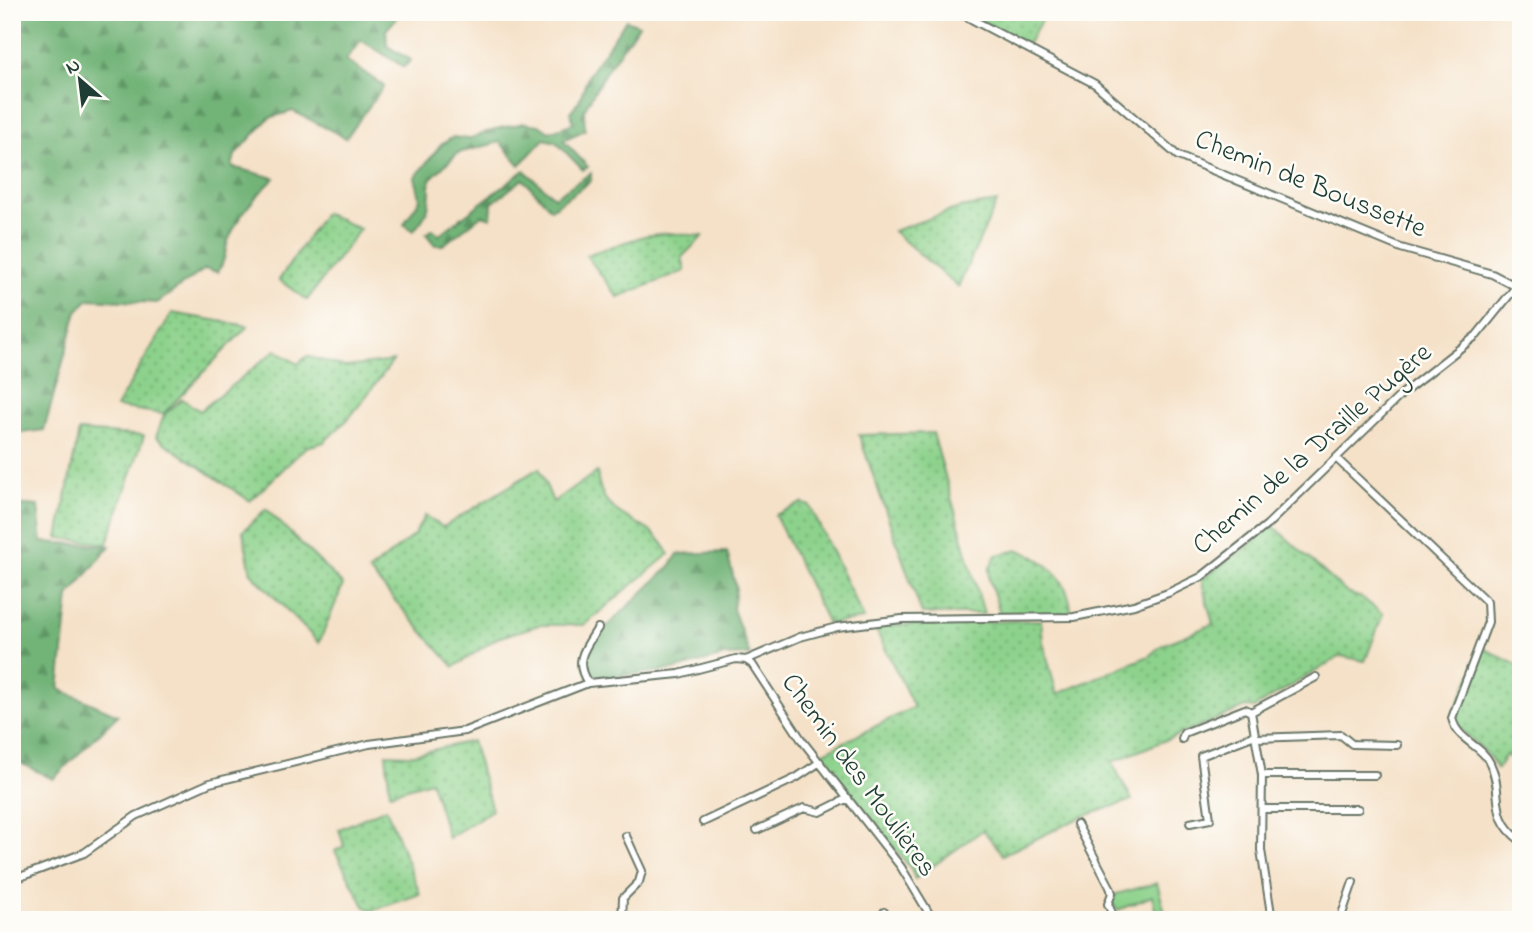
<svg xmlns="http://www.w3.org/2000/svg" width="1533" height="932" font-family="'Indie Flower',sans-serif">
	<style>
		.grass { fill: url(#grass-dots); stroke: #568860; stroke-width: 2 }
		.forest { fill: url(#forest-firs); stroke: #487856; stroke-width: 2 }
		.garden { fill: #8dd28c; stroke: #568860; stroke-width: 2 }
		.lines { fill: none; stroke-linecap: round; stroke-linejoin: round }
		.minor-casing { stroke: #6a7668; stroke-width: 10 }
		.minor { stroke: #fff; stroke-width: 6 }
		.labels { text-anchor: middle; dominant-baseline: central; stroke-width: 5; stroke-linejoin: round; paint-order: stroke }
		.street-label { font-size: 28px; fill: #1f3d34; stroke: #fdfcf7 }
	</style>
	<defs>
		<pattern id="grass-dots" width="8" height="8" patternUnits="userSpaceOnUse" patternTransform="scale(1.75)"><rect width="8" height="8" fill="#8dd28c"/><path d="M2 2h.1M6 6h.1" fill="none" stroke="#73ac73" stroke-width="1.8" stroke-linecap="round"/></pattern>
		<pattern id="forest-firs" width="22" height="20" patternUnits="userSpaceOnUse" patternTransform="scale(1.75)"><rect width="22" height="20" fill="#72b478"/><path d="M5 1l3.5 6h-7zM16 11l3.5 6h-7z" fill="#5d9463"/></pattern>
	</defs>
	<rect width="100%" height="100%" fill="#fdfcf7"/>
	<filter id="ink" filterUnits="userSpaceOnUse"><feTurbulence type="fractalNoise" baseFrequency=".0143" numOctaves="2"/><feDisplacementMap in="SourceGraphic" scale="14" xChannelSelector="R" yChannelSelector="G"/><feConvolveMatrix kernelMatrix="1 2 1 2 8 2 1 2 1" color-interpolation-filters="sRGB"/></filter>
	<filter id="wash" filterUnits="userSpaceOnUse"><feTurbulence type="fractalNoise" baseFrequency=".00686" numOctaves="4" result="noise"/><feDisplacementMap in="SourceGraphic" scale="28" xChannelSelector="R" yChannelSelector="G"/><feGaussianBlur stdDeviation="1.57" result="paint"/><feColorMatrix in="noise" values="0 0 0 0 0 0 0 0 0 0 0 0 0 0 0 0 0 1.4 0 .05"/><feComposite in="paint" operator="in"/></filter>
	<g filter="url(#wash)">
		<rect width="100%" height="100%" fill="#f5e1c8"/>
		<path class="grass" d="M980,12H1046L1027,45L976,19Z
			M997,202L958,287L893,231L959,208Z
			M324,213L360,229L307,300L279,280Z
			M667,233L703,236L682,257L685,271L618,297L586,255L644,236Z
			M172,313L248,326L163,414L116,407Z
			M276,350L298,364L307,356L345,367L393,361L350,417L324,442L306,447L250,501L156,437L164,415L182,399L200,411Z
			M79,431L144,436L107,544L58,538Z
			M933,433L984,614H922L859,435Z
			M539,468L553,502L597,472C602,527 649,512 669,554L584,625H539L497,638L454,667L369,571L414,535L425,516L443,527Z
			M802,503L810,506L864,619L828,624L775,515Z
			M266,509L343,585L319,643L251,573L243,531Z
			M1271,524L1347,593L1362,598L1383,614L1365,661L1341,656L1254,708L1246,707L1112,762L1132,800L1079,818L1003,855L983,830L915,879L911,869L820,754L914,707L874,626L1041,620L1043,642L1057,694L1149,656L1162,645L1213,624L1201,579L1247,547Z
			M1019,550C1047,560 1071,581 1071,614L1001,616L989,579V570L996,555Z
			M1483,648L1521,667V765L1506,755L1497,769C1487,747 1465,738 1452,718Z
			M472,741L492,810L448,838L431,781L390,793L386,754L410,755Z
			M386,808L420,894L372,911L364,906L335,851L344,846L339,829Z"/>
		<path class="forest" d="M12,12H402L386,30L387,46L411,60L404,67L361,40L346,60L384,86L346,138L293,111L269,118L235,155L232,167L275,178C254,198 239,214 228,241C224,254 227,257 218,272L205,269L157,303L89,299L77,311L44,430L12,434Z
			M626,20L639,25L606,71L584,110L585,130L563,140L588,167L583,170L556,142L544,139L520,165L500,142L458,153L430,179C430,202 431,213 413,231L404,224L420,199L415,177L441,145L453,137L468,139L495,129L524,123L539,125L549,132L574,123L570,112L579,101L589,74Z
			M524,170L554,197L591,173V181L551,209L523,179L492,203L491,218L482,215L443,245H435L426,234L433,229L439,235Z
			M12,504L38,506L42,542L110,546L69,596L59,689L118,715L53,779L12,759Z
			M727,552L736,587L733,609L750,655L725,656L673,670L590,679L583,660L599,634L670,566L678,554Z"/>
		<path class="garden" d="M1157,883L1167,920H1146L1157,917L1152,896L1118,910L1111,903L1116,894Z"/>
	</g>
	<g filter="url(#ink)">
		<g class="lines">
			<g class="minor-casing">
				<path id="minor" d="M958,12L1095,84L1178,156L1401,248L1492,274L1521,289
					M1337,459L1487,602L1488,622L1452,718C1457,741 1481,744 1490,763C1505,794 1487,816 1521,841
					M746,660L752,664L801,739L901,867L933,920
					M588,683C573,661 585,648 598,628
					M1251,712L1262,775L1261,850L1272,920
					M1251,712L1316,677
					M1256,738L1341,735L1352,744L1397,745
					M1182,739L1184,733L1245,709L1251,712
					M1262,775H1375
					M1264,809H1358
					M703,822L796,778L820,762
					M1190,823L1210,819L1201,756L1255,735
					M1077,824L1110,887L1112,893L1108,904L1115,920
					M757,830L804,808L820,812L848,798
					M12,880L84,853L136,816L210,783L369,744L465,731L588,683L679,674L736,659L746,660L800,637L837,627L902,619L1074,617L1134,605L1168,593L1201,577L1267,525L1403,393L1477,335L1515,288
					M884,912L888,920
					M1007,919L1008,920
					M622,920L623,898L639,882L642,871L626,836
					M1340,920L1353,882"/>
			</g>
			<use href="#minor" class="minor"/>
		</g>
	</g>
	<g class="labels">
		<g class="street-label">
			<text transform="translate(1310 185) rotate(22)">Chemin de Boussette</text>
			<text transform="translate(1313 450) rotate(-41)">Chemin de la Draille Pugère</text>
			<text transform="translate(858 776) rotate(54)">Chemin des Moulières</text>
		</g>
	</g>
	<rect width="1533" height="932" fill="none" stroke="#fdfcf7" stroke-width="42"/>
	<g transform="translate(80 80) rotate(332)" stroke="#fdfcf7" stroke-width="5" paint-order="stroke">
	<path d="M0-5L12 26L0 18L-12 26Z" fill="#1f3d34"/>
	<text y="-10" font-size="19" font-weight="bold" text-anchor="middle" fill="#1f3d34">N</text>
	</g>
</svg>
